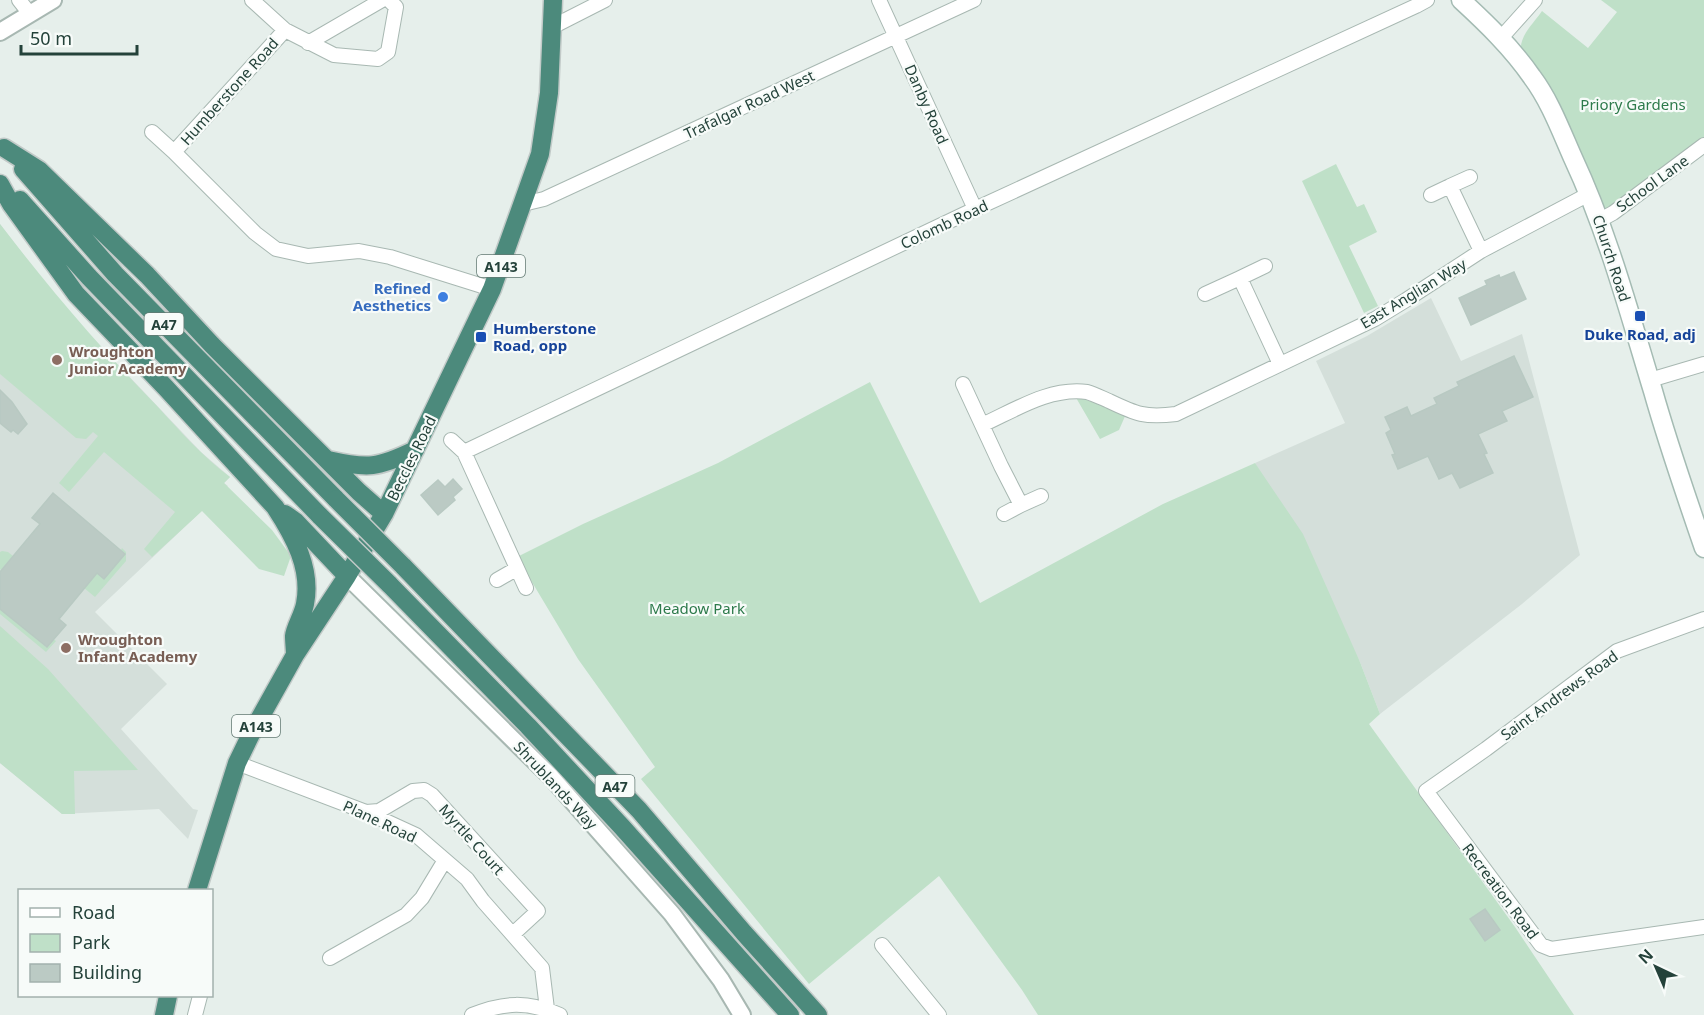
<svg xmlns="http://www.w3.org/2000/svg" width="1704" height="1015" font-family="'Noto Sans',sans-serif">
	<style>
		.built { fill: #d4dfda }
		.green { fill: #bfe0c8 }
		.building { fill: #bbcac4; stroke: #b8c9c2; stroke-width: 1.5 }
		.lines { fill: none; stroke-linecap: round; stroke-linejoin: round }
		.minor-casing { stroke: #a8b8b2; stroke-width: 16 }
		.tertiary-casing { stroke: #a8b8b2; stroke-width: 20 }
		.secondary-casing { stroke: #a4bbb3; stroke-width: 21 }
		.trunk-casing { stroke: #c2cac8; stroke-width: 21 }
		.minor { stroke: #fff; stroke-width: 14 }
		.tertiary { stroke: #fff; stroke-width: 16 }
		.secondary { stroke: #fff; stroke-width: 18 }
		.trunk { stroke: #4c8a7c; stroke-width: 18 }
		.trunk-bridge-casing { stroke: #c2cac8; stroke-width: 21; stroke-linecap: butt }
		.trunk-bridge { stroke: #4c8a7c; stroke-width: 18 }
		.shop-dot { fill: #3f7fe0; stroke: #f7fbf9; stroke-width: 2 }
		.transit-dot { fill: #1a4fb4; stroke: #f7fbf9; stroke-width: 2 }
		.education-dot { fill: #8d6e63; stroke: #f7fbf9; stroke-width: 2 }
		.labels { text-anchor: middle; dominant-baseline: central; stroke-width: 4.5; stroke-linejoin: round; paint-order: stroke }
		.shield { fill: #f7fbf9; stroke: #637a73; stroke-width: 1.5 }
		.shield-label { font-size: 14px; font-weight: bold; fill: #24423a }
		.street-label { font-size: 15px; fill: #24423a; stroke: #f7fbf9 }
		.park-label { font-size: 15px; fill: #2d7a4b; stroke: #f7fbf9 }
		.shop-label { font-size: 15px; font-weight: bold; fill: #366cbe; stroke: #f7fbf9; text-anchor: end }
		.transit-label { font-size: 15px; font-weight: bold; fill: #164399; stroke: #f7fbf9; text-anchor: start }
		.education-label { font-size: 15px; font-weight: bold; fill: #785e54; stroke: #f7fbf9; text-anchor: start }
	</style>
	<rect width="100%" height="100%" fill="#e6efeb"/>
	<path class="built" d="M0,224L43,280L88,333L201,452L230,477L224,483L228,486L95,612L167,684L121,729L193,809L198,810L188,839L159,809L62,814L0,763Z
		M1431,298L1461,361L1522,334L1580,555L1522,604L1380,714L1360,662L1255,463L1345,423L1316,361L1367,336Z"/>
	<path class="green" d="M1601,0H1704V148L1606,213L1602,202L1548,87L1521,51C1519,36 1534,23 1542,11L1588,48L1617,12Z
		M1336,164L1357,207L1364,204L1377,232L1349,246L1378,306L1364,313L1302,181Z
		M0,224C49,288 101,349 157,406C180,431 203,457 230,477L224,483L272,530L291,556L284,576L259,569L202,511L152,557L144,549L175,512L104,452L69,492L59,483L98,436L93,432L86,439L76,438L0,374Z
		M870,382L980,603L1163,504L1255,463L1303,534L1360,662L1380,714L1369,724L1515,927L1574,1015H1038L1022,990L939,876L809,984L641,779L655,767L578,659L517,557L583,524L718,463Z
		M1075,396L1088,397L1126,414L1119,430L1100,439Z
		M122,548L126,552V561L95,597L84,588L97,573L104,579L125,554L121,550Z
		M2,551L8,552L13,556L1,570L0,569V552Z
		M0,609L46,647L53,639L56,641L46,652L0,614Z
		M0,626L48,669L138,770L74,771L75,814H62L0,763Z"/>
	<path class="building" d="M1514,272L1526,299L1471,325L1459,298L1487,285L1485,281L1499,275L1500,278Z
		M1514,356L1533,397L1502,411L1507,421L1478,434L1487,453L1484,454L1493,473L1460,488L1452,473L1439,479L1428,456L1398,469L1392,455L1395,454L1386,433L1391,430L1385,417L1407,407L1411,416L1437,404L1434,398L1459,386L1457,382Z
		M0,390L12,402L27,424L18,434L13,430L11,432L0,423Z
		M453,479L462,489L453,497L455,500L438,515L421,495L438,480L445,487Z
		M53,493L125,554L104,579L97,573L59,619L66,625L47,647L0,609V572L40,524L32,518Z
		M1485,909L1500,930L1485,941L1470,919Z"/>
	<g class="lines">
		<g class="minor-casing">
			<path id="minor" d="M19,0L30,14
				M252,0L285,30L174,152L255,233L276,249L308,256L359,251L390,257L492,289
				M879,0L975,209
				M552,27L605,0
				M285,30L334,55L378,59L388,52L396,7L389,0
				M1500,39L1535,0
				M308,43L382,0
				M152,132L174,152
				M1450,186L1470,177
				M1431,195L1450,186L1481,251
				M523,204L544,199L974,0
				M1600,220L1613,213L1704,145
				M1265,266L1240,278L1280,364
				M1205,294L1240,278
				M1650,380L1704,364
				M963,384L982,425
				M451,440L464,452L526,588
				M464,452L975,209L1416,6L1427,0
				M1041,496L1021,505L1001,466L982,425C1015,410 1050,387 1087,392C1094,394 1102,398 1109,401C1136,414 1145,418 1176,414L1375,319L1406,300L1481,251L1589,194
				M1004,514L1021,505
				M497,580L516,569
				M1704,619L1617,651L1486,749L1426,791L1541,945L1551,949L1704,927
				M237,763L366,812L416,835L467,879L483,901L542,968L547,1009
				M366,812L379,811L413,791L424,790L432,795L538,911L513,934
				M882,945L939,1015
				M330,958L406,915L422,898L445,860
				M195,1015L200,996
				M472,1015C504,1002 528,1001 560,1015"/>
		</g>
		<g class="tertiary-casing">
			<path id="tertiary" d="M0,32L53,0
				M347,576L551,777L672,914L721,980L742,1015"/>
		</g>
		<g class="secondary-casing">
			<path id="secondary" d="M1461,0C1486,23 1512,48 1532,77C1550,101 1561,131 1573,158C1608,233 1629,312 1653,391C1668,444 1686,496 1704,548"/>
		</g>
		<g class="trunk-casing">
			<path id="trunk" d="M4,148L39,170L147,275L212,345L359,492L384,514
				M23,169L115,274L336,499
				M0,184L11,204L76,294L166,388L275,507C294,536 312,569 305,604C303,615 295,627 294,636C294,642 295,649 295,655
				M20,200L89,277L320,516
				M328,460C368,469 378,468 415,450
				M285,514L295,521L347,576
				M403,566L639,810L744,933L818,1015
				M389,584L528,726L622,827L790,1015
				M197,890L237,763L252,732L295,655L347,576L384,514L492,289L540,154L549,93L553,0
				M164,1015L168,996"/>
		</g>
		<use href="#minor" class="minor"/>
		<use href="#tertiary" class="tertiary"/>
		<use href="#secondary" class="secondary"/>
		<use href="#trunk" class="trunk"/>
		<g class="trunk-bridge-casing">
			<path id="trunk-bridge" d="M336,499L403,566
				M320,516L389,584"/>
		</g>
		<use href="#trunk-bridge" class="trunk-bridge"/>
	</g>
	<circle class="shop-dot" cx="443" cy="297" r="6"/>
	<g class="transit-dot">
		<rect x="1634" y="310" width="12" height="12" rx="3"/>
		<rect x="475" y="331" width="12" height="12" rx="3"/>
	</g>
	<g class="education-dot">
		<circle cx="57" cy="360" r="6"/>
		<circle cx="66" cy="648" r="6"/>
	</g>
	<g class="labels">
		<g class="shield">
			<rect x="477" y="255" width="48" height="22" rx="4.5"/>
			<rect x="144.5" y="313" width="39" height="22" rx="4.5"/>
			<rect x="232" y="715" width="48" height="22" rx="4.5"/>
			<rect x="595.5" y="775" width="39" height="22" rx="4.5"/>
		</g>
		<g class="shield-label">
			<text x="501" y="266">A143</text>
			<text x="164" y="324">A47</text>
			<text x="256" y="726">A143</text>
			<text x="615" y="786">A47</text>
		</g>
		<g class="street-label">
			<text transform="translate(229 91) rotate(-48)">Humberstone Road</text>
			<text transform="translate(749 104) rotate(-25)">Trafalgar Road West</text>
			<text transform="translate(927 104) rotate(66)">Danby Road</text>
			<text transform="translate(1652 183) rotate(-36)">School Lane</text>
			<text transform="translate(944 224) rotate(-25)">Colomb Road</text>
			<text transform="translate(1612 258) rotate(72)">Church Road</text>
			<text transform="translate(1413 293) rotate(-31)">East Anglian Way</text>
			<text transform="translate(411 458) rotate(-64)">Beccles Road</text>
			<text transform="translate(1559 695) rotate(-36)">Saint Andrews Road</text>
			<text transform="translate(556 785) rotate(47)">Shrublands Way</text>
			<text transform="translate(380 821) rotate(25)">Plane Road</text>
			<text transform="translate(472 839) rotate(48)">Myrtle Court</text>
			<text transform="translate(1501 891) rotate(53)">Recreation Road</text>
		</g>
		<g class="park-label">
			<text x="1633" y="104">Priory Gardens</text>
			<text x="697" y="608">Meadow Park</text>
		</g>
		<g class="shop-label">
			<text x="431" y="288">Refined<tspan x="431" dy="17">Aesthetics</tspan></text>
		</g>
		<g class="transit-label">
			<text x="493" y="328">Humberstone<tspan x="493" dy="17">Road, opp</tspan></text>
			<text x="1640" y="334" text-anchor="middle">Duke Road, adj</text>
		</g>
		<g class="education-label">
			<text x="69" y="351">Wroughton<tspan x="69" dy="17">Junior Academy</tspan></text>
			<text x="78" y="639">Wroughton<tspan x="78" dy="17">Infant Academy</tspan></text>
		</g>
	</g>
	<rect x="18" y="889" width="195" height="108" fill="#f7fbf9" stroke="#a3b1ad" stroke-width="1.5"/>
	<rect x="30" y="908" width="30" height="9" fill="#ffffff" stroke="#a3b1ad" stroke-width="1.5"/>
	<text x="72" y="919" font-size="18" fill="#24423a">Road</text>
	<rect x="30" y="934" width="30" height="18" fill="#bfe0c8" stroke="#a3b1ad" stroke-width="1.5"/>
	<text x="72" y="949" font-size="18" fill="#24423a">Park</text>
	<rect x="30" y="964" width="30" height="18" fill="#bbcac4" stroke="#a3b1ad" stroke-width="1.5"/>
	<text x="72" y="979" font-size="18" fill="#24423a">Building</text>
	<g transform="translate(1656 967) rotate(316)" stroke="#f7fbf9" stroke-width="4.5" paint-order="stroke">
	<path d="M0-4.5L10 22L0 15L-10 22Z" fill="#24423a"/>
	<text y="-9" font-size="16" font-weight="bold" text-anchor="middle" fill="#24423a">N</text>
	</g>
	<path d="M21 45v9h116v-9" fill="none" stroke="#24423a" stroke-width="3"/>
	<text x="30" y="45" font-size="18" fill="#24423a" stroke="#f7fbf9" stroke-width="4.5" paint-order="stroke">50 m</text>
</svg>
